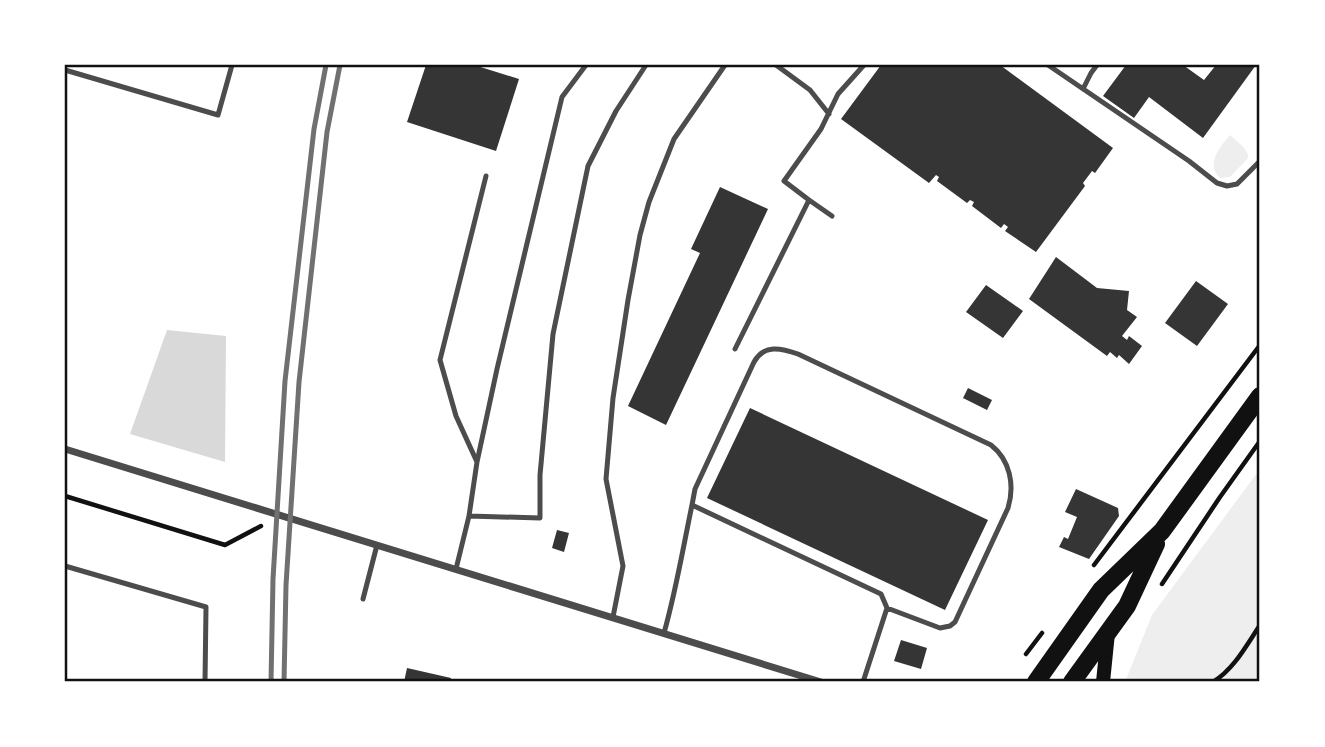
<svg xmlns="http://www.w3.org/2000/svg" width="1325" height="747" font-family="Helvetica,sans-serif">
	<style>
		.green { fill: #eee }
		.water { fill: #d9d9d9 }
		.building { fill: #353535 }
		.lines { fill: none; stroke-linecap: round; stroke-linejoin: round }
		.path { stroke: #111; stroke-width: 4.5 }
		.service { stroke: #4c4c4c; stroke-width: 5 }
		.minor { stroke: #4c4c4c; stroke-width: 7 }
		.secondary { stroke: #111; stroke-width: 14 }
		.primary { stroke: #111; stroke-width: 18 }
		.rail { stroke: #707070; stroke-width: 5 }
		.neatline { fill: none; stroke: #111; stroke-width: 2.5 }
	</style>
	<rect width="100%" height="100%" fill="#fff"/>
	<path class="green" d="M1230,135C1237,142 1249,149 1248,158L1230,177L1220,178C1205,164 1220,147 1230,135Z
		M1260,469V682H1125L1152,615Z"/>
	<path class="water" d="M167,330L226,336L225,462L130,434Z"/>
	<path class="building" d="M426,65H474L519,79L496,151L407,122Z
		M881,65H1000L1113,148L1095,173L1092,171L1083,183L1085,186L1036,252L1005,231L1008,227L1004,224L1001,228L972,206L974,202L970,200L967,203L937,181L939,177L936,175L929,183L841,119Z
		M1126,65H1183L1204,80L1216,65H1256L1203,138L1149,97L1134,118L1103,96Z
		M720,187L768,209L666,425L628,406L700,253L691,249Z
		M1056,257L1097,288L1129,291L1127,310L1137,317L1122,336L1127,340L1129,336L1142,346L1129,364L1119,355L1117,358L1110,352L1107,356L1029,299Z
		M1196,281L1228,304L1197,346L1165,323Z
		M986,285L1023,311L1003,338L966,312Z
		M968,388L992,400L987,410L963,398Z
		M750,408L988,520L945,610L707,498Z
		M1076,489L1118,508L1119,516L1089,559L1059,547L1064,537L1068,539L1077,517L1065,512Z
		M557,530L569,533L564,552L552,548Z
		M901,640L927,648L921,669L894,661Z
		M407,668L451,678L450,682H404Z"/>
	<g class="lines">
		<path class="path" d="M65,496L225,545L261,526
			M1094,565L1260,345
			M1162,584L1220,497L1260,441
			M1026,654L1042,633
			M1213,682C1234,669 1246,646 1260,625"/>
		<path class="service" d="M776,65L810,90L829,114
			M1048,65L1189,161L1217,183L1227,186L1237,184L1260,161
			M65,70L218,115L232,65
			M1083,89L1091,73L1097,65
			M809,200L832,216
			M735,349L809,200L784,181L821,129L838,94L864,65
			M477,462L497,369L562,97L586,65
			M469,516L540,518V475L553,334L588,166L616,111L646,65
			M65,566L206,607L205,682
			M456,569L469,516L477,462L456,416L440,360L486,176
			M363,599L377,545
			M613,617L623,566L606,479L613,398L628,300L640,235L649,202L674,139L725,65
			M664,633C676,591 683,548 692,505
			M863,682L887,608L881,594L692,505L695,489L754,362C764,344 781,348 798,354L991,445C1010,460 1015,485 1008,508L955,622L950,626L940,628L887,608"/>
		<path class="minor" d="M65,449L821,682"/>
		<path class="secondary" d="M1103,682L1108,633"/>
		<path class="primary" d="M1036,682L1101,590L1162,531L1260,396
			M1072,682L1127,606L1156,544"/>
		<path class="rail" d="M271,682L273,579L285,381L314,129L326,65
			M284,682L286,585L299,382L327,132L340,65"/>
	</g>
	<rect width="1325" height="747" fill="none" stroke="#ffffff" stroke-width="133"/>
	<rect x="66" y="66" width="1192" height="614" class="neatline"/>
</svg>
